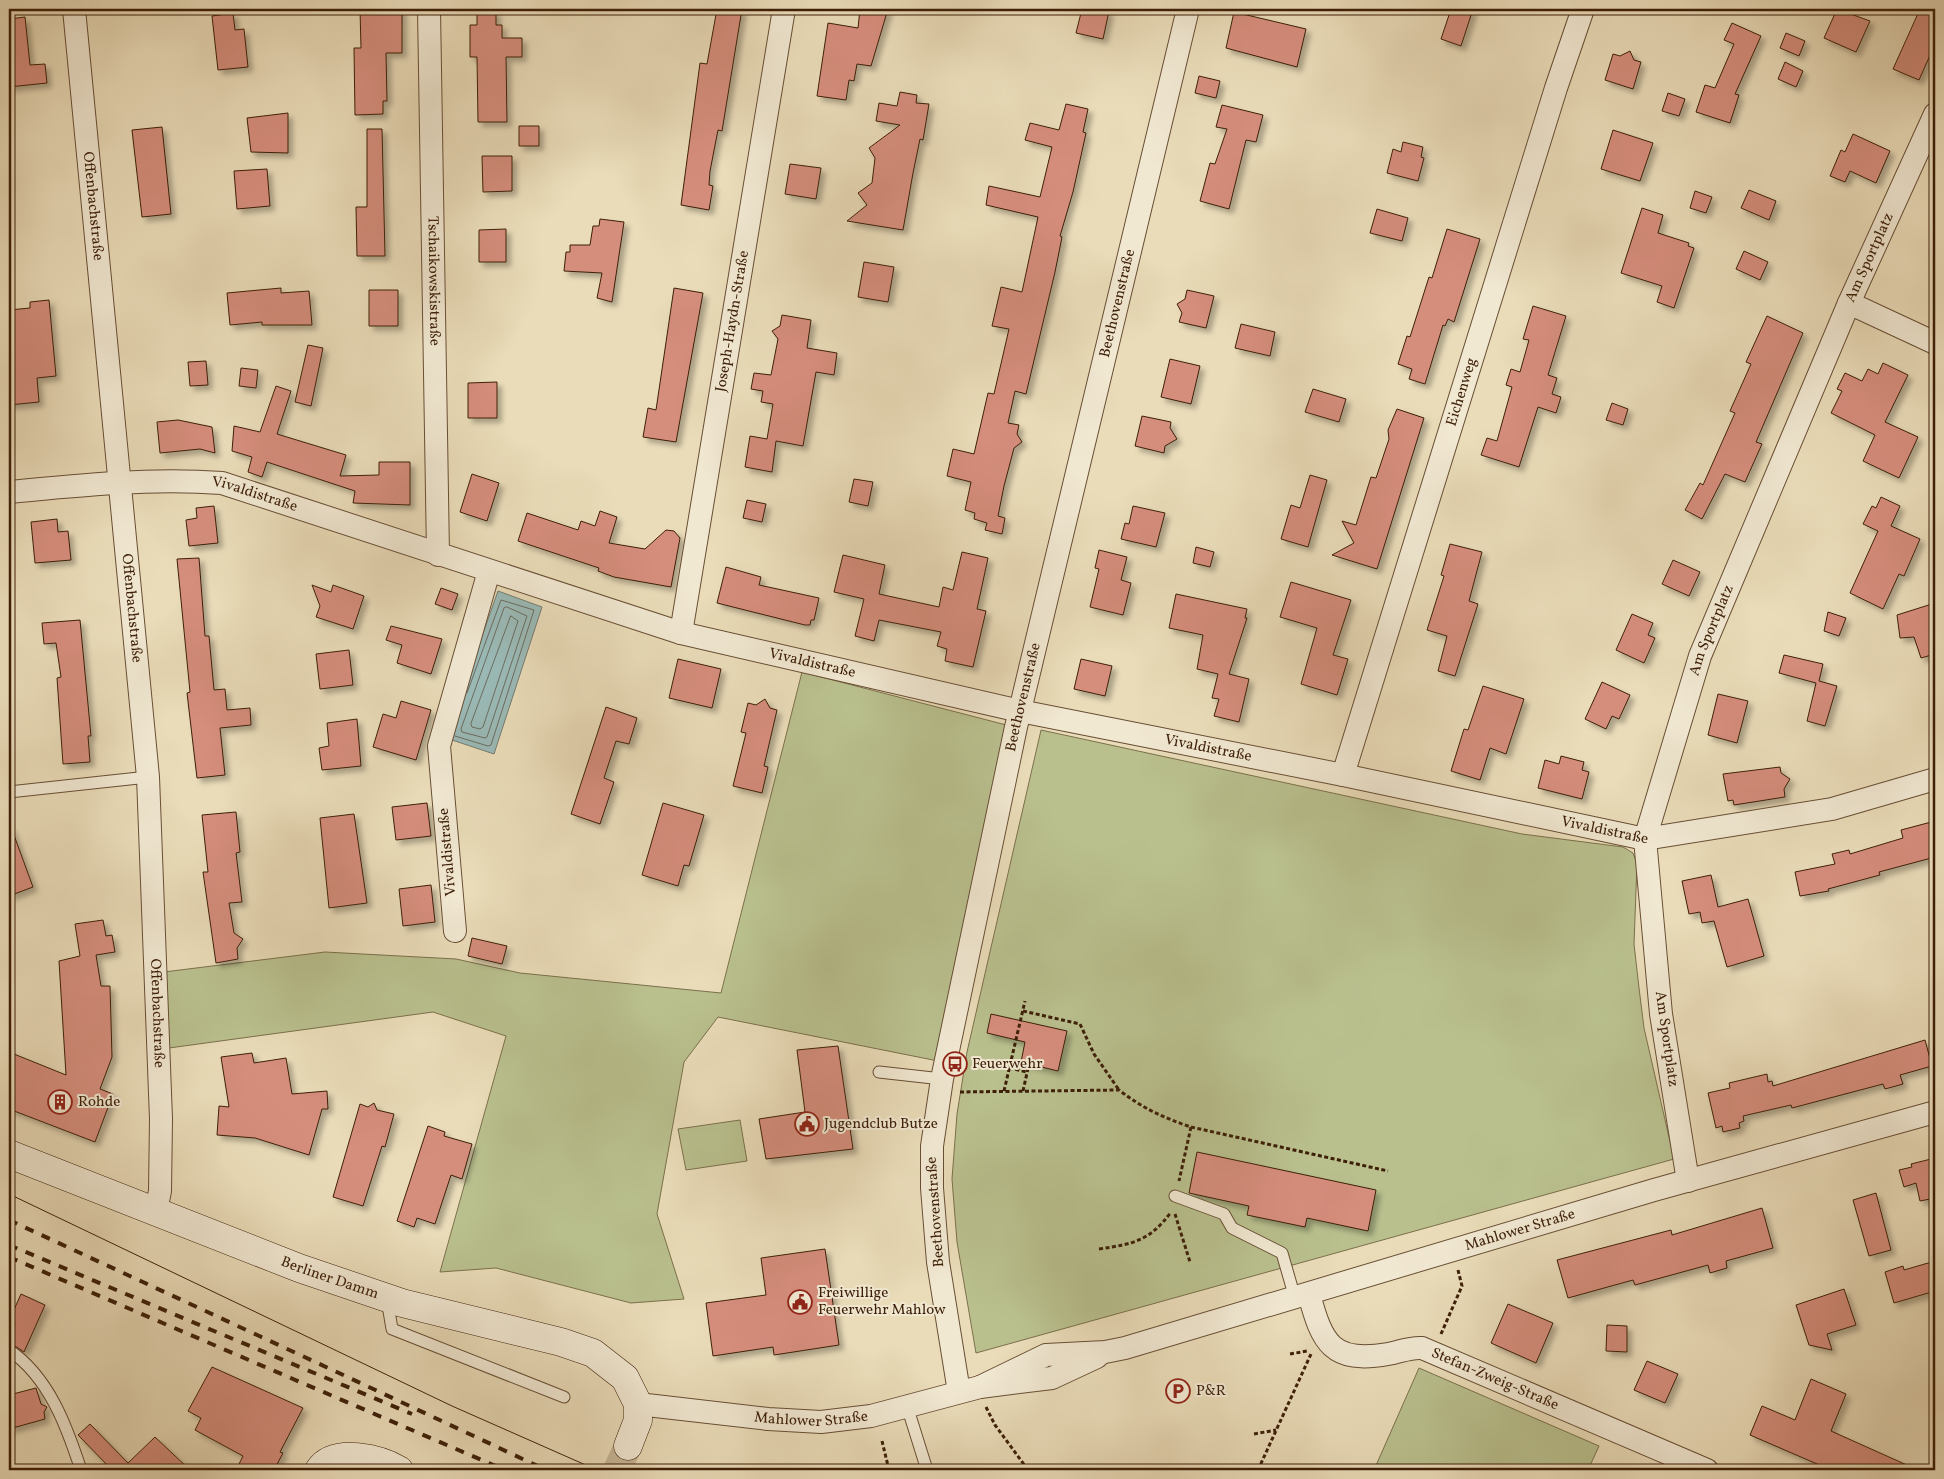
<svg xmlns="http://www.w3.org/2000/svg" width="1944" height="1479" font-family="Vollkorn,serif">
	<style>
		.green { fill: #b9c08e; stroke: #7b704b }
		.water { fill: #9abab7; stroke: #757c71 }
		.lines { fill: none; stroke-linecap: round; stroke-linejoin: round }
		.shore { stroke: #6c6c60; stroke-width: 1 }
		.building { fill: #d58d7b; stroke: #3d1f08; filter: url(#shadow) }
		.secondary-tunnel { stroke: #c7b696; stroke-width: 28; stroke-dasharray: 28 14; stroke-linecap: butt }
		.service-casing { stroke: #684e34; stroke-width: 13 }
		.minor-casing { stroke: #684e34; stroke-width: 24 }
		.secondary-casing { stroke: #3d1f08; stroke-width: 29 }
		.path { stroke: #3d1f08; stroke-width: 3; stroke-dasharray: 4 2.5; stroke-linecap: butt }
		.service { stroke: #f1e8d2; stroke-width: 11 }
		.minor { stroke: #f1e8d2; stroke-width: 22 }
		.secondary { stroke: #f1e8d2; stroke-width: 28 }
		.tram { stroke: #3d1f08; stroke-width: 1 }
		.rail { stroke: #3d1f08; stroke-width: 4; stroke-dasharray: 9 9; stroke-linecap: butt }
		.labels { text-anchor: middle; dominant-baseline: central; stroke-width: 4; stroke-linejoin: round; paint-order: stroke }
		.street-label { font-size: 15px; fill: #3d1f08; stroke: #f1e8d2 }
		.poi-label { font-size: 15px; fill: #3d1f08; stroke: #f1e8d2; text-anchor: start }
	</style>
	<defs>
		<filter id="shadow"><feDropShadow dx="4.5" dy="4.5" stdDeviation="2.5" flood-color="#0004"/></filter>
	</defs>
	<rect width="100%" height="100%" fill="#eadcb9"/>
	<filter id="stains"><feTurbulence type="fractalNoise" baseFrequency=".004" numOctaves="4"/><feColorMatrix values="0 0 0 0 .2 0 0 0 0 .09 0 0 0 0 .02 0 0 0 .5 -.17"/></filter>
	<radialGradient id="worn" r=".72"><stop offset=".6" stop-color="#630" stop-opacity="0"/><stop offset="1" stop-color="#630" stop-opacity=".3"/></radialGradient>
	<path class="green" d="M802,672L1014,727L938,1061L718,1017L684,1062L657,1214L684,1299L631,1303L496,1268L440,1272L506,1036L433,1012L169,1048L164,972L325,952L456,959L520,973L721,993Z
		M1041,730L1522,834L1623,847L1633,853L1637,864L1634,944L1639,988L1644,1028L1674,1159L976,1353L957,1242L952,1179L957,1114L967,1052Z
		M740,1120L747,1161L686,1170L678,1129Z
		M1419,1368L1599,1446L1588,1470H1374Z"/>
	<path class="water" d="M498,591L542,607L494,754L446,738Z"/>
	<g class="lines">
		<path class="shore" d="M507,607L527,616L487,737L485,738L462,732L461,729L504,608Z
			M511,616L518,621L483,727L480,729L472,727L471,724Z
			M455,736L488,746L491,745L534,610L501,600L467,693"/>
	</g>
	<path class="building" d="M360,9H402V53H386L387,101H383V114L355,115L354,48H361Z
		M717,9H742L722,131L718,130L710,171L709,185L713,186L709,210L681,205L700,63L707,64Z
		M860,9H888L871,66L857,64L854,81L849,80L846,100L817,96L828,23L858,28Z
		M1082,9L1109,11L1103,39L1076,33Z
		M1451,9H1473L1461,46L1441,39Z
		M1837,9L1870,21L1856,52L1824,38Z
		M1920,9H1935V44L1919,80L1893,69Z
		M496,11V25H502V38H522V57H506L507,122H478L477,57H470V25H477V12Z
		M1234,12L1306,29L1297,67L1226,48Z
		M233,13L235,30L244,29L248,67L218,70L212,16Z
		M25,17L30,65L45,64L47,83L9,87V19Z
		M1732,23L1761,36L1735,94L1739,95L1730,123L1696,112L1705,85L1715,88L1734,44L1724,40Z
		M1786,33L1805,41L1799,56L1780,48Z
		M1630,51L1634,60L1641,62L1633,89L1605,80L1613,54L1620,56Z
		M1785,62L1803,71L1796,87L1778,79Z
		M1199,76L1220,81L1216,98L1195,93Z
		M900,92L917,95L916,103L929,104L923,140L920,139L913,173L903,230L847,221L867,205L858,193L872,183L875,158L869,148L900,125L876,121L879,103L897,106Z
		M1668,93L1685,99L1679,116L1662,111Z
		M1066,104L1088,109L1083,132L1086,133L1073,192L1060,236L1062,237L1055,272L1026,394L1015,391L1008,423L1019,425L1017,434L1022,442L1014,448L1004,486L998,516L1005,518L1002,534L985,530L987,523L974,519L975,513L965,510L971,482L947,476L953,449L974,454L988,393L994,394L1009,329L992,326L1001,287L1022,292L1038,217L986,205L989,186L1040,197L1052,147L1025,140L1030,123L1059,130Z
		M1222,105L1263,115L1256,142L1246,140L1229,209L1200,201L1210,163L1215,164L1227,129L1216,127Z
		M288,113V153L251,152L247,118Z
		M519,126H539V146H519Z
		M162,127L171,214L142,217L132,130Z
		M367,129H382L385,256H357L356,207H367Z
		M1613,130L1653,143L1640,181L1601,169Z
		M1853,134L1890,151L1876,183L1850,171L1845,182L1830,176L1841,150L1845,152Z
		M1403,142L1423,147L1421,157L1424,158L1418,181L1387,173L1393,149L1401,152Z
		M482,156H512V191L483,192Z
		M790,164L821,168L816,199L785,194Z
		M267,169L270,206L237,209L234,171Z
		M1749,190L1776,201L1769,220L1741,208Z
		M1695,191L1712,197L1706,213L1690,208Z
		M1642,208L1663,215L1658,233L1689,243L1688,246L1694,248L1674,308L1657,302L1662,286L1621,273Z
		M1377,209L1408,218L1402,241L1370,233Z
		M600,219L624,222L612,302L597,298L602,273L564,271L566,252H570V245H590L593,226H599Z
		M506,229V262H479V230Z
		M1447,229L1480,239L1454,322L1448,319L1445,326L1443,325L1425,384L1409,379L1412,369L1398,364L1407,336L1410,337L1429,277L1432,278Z
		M1744,251L1768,262L1760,280L1736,269Z
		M864,262L894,267L888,302L858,297Z
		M281,288V293L309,291L312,325H262V322L230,325L227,293Z
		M674,288L703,293L676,442L643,437L648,408L656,410Z
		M369,290H398V326H369Z
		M1187,290L1214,296L1206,328L1179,322L1182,313L1177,304L1185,299Z
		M49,300L56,376L37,378L39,402L9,405V310L30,308V302Z
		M1533,306L1566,316L1548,375L1557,378L1552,394L1561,397L1556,413L1538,407L1519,467L1481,455L1487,438L1497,441L1512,387L1506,385L1511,369L1520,372L1529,340L1523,339Z
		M782,315L811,320L807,348L837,353L834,375L816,372L803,446L776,441L772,472L745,467L750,436L767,439L773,404L761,402L763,391L751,389L754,373L771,375L778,339L772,331L780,326Z
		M1767,316L1803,333L1756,442L1762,444L1745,482L1725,474L1702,519L1685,510L1700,483L1703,485L1735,413L1730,411L1751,364L1746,362Z
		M1241,324L1275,332L1270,356L1235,348Z
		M308,345L323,348L311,406L295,402Z
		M1170,359L1200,366L1191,404L1161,397Z
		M206,361L208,385L190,386L188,362Z
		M1883,363L1908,375L1885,422L1918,437L1899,478L1863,461L1875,435L1831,413L1842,391L1837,389L1845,373L1862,381L1868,369L1878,374Z
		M241,368L258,370L256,388L239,386Z
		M497,382V418H468V383Z
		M276,386L291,391L277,434L346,455L340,476L379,475V462H410V505L353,503L355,491L267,462L262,477L248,472L252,457L232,451L234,426L260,432Z
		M1313,389L1346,399L1339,422L1305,412Z
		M1612,403L1628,409L1623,425L1606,420Z
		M1397,409L1424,418L1377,569L1332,555L1354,543L1342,521L1356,525L1371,477L1376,478L1389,439L1388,430Z
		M1142,416L1171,422L1170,428L1177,439L1165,446L1164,453L1135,446Z
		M178,420L212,427L215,453L200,449L160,453L157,422Z
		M472,474L499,483L487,521L460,512Z
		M1310,475L1327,480L1308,547L1281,539L1291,505L1300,508Z
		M854,479L873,482L868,506L849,502Z
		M1881,497L1900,506L1891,526L1920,539L1904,576L1899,574L1883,609L1850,593L1878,531L1863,524L1872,506L1876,508Z
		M747,500L766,504L762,522L743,518Z
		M214,506L218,543L189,546L186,520L197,518L196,508Z
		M1133,506L1165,513L1156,547L1121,539L1125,523L1129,524Z
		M600,511L617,517L609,543L645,549L666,530L674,531L680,538L671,587L614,577L598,571L599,568L518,541L527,513L578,530L581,521L595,526Z
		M57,519L58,532L68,531L71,560L35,563L31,522Z
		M1450,544L1482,552L1469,601L1478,604L1455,676L1438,671L1447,636L1427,630L1444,576L1441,575Z
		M1196,547L1214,552L1210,567L1193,563Z
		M1099,550L1127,557L1121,580L1131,583L1123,615L1090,607L1099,569L1095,568Z
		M962,552L988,558L977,609L986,611L973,667L945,661L947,649L937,646L941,632L879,620L874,641L855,636L864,599L834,592L843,555L885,565L879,594L939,607L943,587L953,590Z
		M199,558L205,636H209L214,690L225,689L227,710L250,708L251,725L220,728L225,775L197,778L187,693L190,692L177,559Z
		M1673,560L1700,572L1689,596L1662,584Z
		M726,567L761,577L759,585L819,598L814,620H811L810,625H805L717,603Z
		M1291,582L1351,600L1333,655L1348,659L1337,695L1301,684L1317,628L1280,617Z
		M312,585L331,592L333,585L364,596L353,629L316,617L320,606Z
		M441,588L458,594L452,610L435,604Z
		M1176,594L1247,609L1245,618H1247L1229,674L1249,679L1239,722L1214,716L1219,699L1212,698L1218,674L1197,669L1203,635L1169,628Z
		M1935,603V654L1921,658L1914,637L1900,638L1897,615Z
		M1828,612L1846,618L1839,636L1824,631Z
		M1632,614L1653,623L1648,635L1655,638L1644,663L1616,650Z
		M80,620L91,736H88L90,762L63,764L57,678L61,677L56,643L44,644L42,623Z
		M391,626L442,639L431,674L397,663L402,645L386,640Z
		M349,650L353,685L320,689L316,654Z
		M1784,655L1823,664L1819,681L1837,686L1825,726L1807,721L1816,683L1779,673Z
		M678,659L721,669L712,708L669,698Z
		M1081,659L1112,666L1105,696L1074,689Z
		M1602,682L1630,695L1619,719L1612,716L1606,729L1585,719Z
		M1483,686L1524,699L1506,754L1490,748L1480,780L1451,771L1464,729L1468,730Z
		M1718,694L1748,701L1737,743L1708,735Z
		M765,699L770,708L777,710L764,766L768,767L762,793L733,786L746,733L741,732L748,703L756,705Z
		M401,701L431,710L416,760L373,747L383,714L396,718Z
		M606,707L637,718L629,744L616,741L604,778L614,782L600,824L571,814Z
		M357,719L361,766L322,770L319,748L329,746L327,723Z
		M1561,756L1584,762L1582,770L1589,772L1582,799L1538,788L1545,760L1559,764Z
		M1780,767L1781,773L1790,779L1784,789L1785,797L1734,805L1733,800L1728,801L1723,774Z
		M427,803L431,836L396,840L392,807Z
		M663,803L704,815L689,866L684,865L678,886L642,875Z
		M236,812L240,852L236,853L242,902L229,903L234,933L243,939L237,948L238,959L216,963L203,872H208L202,815Z
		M354,814L367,903L329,908L320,818Z
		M1935,821V857L1879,872L1880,875L1828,889L1829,891L1800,896L1795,872L1835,864L1832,854L1849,850L1850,854L1903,838L1901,830Z
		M9,827H11L33,887L9,896Z
		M1711,875L1718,907L1748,899L1764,956L1727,967L1714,921L1702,923L1700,912L1689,914L1682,881Z
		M431,885L435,922L403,926L399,889Z
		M103,920L106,936L112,935L115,952L96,955L101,986H110L112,1057L100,1089L113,1094L95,1142L9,1109V1052L66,1075L59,961L80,956L75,924Z
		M472,938L507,946L502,964L468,956Z
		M991,1014L1067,1031L1058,1071L1021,1062L1025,1042L987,1033Z
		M1925,1040L1932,1066L1900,1075L1903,1084L1885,1089L1883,1084L1792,1108L1791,1105L1743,1116L1744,1121L1739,1123L1740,1128L1723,1132L1722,1126L1716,1128L1708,1093L1730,1088L1729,1083L1767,1074L1768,1082L1772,1081L1773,1086Z
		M838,1046L853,1149L766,1159L759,1119L805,1112L797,1050Z
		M252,1053L254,1063L286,1058L292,1094L327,1091L328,1109H322L309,1155L255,1138L217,1135L219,1106L229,1107L221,1057Z
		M374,1103L377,1110L394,1114L385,1147L382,1146L363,1206L333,1197L360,1104L368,1107Z
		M428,1126L445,1132L444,1136L472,1144L462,1179L451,1175L435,1224L417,1218L414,1227L397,1221Z
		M1197,1152L1376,1190L1368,1231L1307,1218L1305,1227L1247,1215L1249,1206L1189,1193Z
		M1935,1158V1198L1920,1201L1916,1183L1904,1187L1899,1170L1912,1167L1911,1164Z
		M1876,1193L1891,1250L1869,1256L1853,1200Z
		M1762,1208L1773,1248L1726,1261L1727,1268L1710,1273L1708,1265L1635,1285L1633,1280L1568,1298L1557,1260L1671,1230L1672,1235Z
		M825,1249L839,1345L774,1355L773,1347L713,1356L706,1303L766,1295L761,1258Z
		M1935,1261V1291L1894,1303L1885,1272L1903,1266L1904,1270Z
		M1844,1289L1856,1325L1827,1334L1832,1350L1809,1345L1796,1305Z
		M21,1294L45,1305L24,1352L9,1342L15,1324L9,1321Z
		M1508,1304L1553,1323L1536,1363L1491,1343Z
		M1607,1325L1627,1326V1352L1606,1351Z
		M1647,1361L1678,1374L1665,1403L1634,1390Z
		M212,1367L303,1408L280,1452L283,1453L274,1470H236L243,1456L195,1430L201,1418L188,1411Z
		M1811,1379L1846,1394L1831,1431L1918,1470H1831L1750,1435L1762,1406L1795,1420Z
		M36,1388L41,1404L47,1407L44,1412L45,1419L9,1429V1395Z
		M90,1424L128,1463L155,1437L190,1470H112L78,1435Z"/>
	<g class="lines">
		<path class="secondary-tunnel" d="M617,1470L628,1446"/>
		<g class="service-casing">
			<path id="service" d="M9,792L148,777
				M879,1072L942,1079
				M1175,1196L1224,1214L1232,1228L1282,1253L1295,1298
				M387,1299L392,1329L564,1397
				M9,1350C49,1377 67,1427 81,1470
				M907,1406L927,1470"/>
		</g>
		<g class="minor-casing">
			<g id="minor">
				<path id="s1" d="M74,9L148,777L161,1119L160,1191L156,1211"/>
				<path id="s2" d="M429,9L438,555"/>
				<path d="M1849,303L1935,343"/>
				<path id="s3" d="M9,492C80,485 150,478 222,483L681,633L1020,711L1343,775L1645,839L1832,809L1935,779"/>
				<path id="s4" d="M681,633L784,9"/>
				<path id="s5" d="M1343,775L1556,88L1583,9"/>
				<path d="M455,931L439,746L489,571"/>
				<path id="s6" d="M1688,1181L1661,1014L1645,839L1700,656L1849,303L1935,114"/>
				<path id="s7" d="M1309,1294C1322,1343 1332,1364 1388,1354C1400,1352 1410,1347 1422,1348L1707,1470"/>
				<path id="s8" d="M980,1387L1046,1355L1105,1352L1125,1348L1654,1190L1935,1112"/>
				<path id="s9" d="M959,1392L938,1262L932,1188V1146L942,1079L1016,727L1188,9"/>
				<path id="s10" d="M638,1404L768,1419L821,1422L871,1416L980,1387L1052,1378L1097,1357"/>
			</g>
		</g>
		<g class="secondary-casing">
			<g id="secondary">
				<path id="s11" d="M9,1154L299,1268L402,1303L561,1342L593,1353L625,1378L638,1404V1420L628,1446"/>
				<path d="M319,1470C335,1447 380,1459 399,1470"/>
			</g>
		</g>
		<path class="path" d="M1023,1011L1080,1024L1094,1054L1119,1090
			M1009,1068L1027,1072
			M1004,1091L1025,1001
			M1023,1091L1029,1064
			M960,1092L1119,1090C1142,1108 1164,1118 1191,1127L1179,1181
			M1191,1127L1388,1171
			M1175,1214L1190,1262
			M1099,1249C1133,1244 1150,1241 1171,1212
			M1441,1334L1462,1286L1458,1270
			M1290,1354L1307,1351
			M986,1407L995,1425L1028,1470
			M1254,1434L1276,1430
			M882,1441L889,1470
			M1258,1470L1311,1354"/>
		<use href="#service" class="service"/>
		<use href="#minor" class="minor"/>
		<use href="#secondary" class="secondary"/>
		<path class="tram" d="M9,1194L452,1406L597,1470"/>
		<path class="rail" d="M9,1220C188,1303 368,1386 546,1470
			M9,1245L412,1414
			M9,1257L505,1470"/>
	</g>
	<defs>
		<g id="bus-ring" transform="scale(1.25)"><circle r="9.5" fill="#f1e8d2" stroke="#8f2418" stroke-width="1.5"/><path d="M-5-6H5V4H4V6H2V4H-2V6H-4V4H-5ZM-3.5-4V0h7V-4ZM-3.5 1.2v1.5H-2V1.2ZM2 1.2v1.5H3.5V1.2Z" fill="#8f2418"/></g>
		<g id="building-ring" transform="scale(1.25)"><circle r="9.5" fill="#f1e8d2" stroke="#8f2418" stroke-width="1.5"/><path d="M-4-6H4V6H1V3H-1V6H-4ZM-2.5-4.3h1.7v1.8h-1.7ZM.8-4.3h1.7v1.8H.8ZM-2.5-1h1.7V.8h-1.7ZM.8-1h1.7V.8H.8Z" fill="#8f2418"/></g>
		<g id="civic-ring" transform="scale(1.25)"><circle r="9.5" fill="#f1e8d2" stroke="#8f2418" stroke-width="1.5"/><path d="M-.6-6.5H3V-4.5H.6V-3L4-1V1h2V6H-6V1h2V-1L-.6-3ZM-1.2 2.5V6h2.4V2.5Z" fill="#8f2418"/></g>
		<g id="parking-ring" transform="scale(1.25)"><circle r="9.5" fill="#f1e8d2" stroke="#8f2418" stroke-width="1.5"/><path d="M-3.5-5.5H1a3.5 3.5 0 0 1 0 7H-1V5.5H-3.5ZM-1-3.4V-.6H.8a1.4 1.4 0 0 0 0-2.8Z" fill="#8f2418"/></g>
	</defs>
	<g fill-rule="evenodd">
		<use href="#bus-ring" x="955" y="1064"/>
		<use href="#building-ring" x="60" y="1102"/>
		<use href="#civic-ring" x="807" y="1124"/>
		<use href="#civic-ring" x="800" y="1302"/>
		<use href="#parking-ring" x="1178" y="1391"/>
	</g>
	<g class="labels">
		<g class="street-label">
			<text stroke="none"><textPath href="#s1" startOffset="198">Offenbachstraße</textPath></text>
			<text stroke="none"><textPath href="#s6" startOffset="969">Am Sportplatz</textPath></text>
			<text stroke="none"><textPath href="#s2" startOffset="272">Tschaikowskistraße</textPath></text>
			<text stroke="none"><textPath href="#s9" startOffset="1111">Beethovenstraße</textPath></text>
			<text stroke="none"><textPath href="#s4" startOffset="316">Joseph-Haydn-Straße</textPath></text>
			<text stroke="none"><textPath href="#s5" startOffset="401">Eichenweg</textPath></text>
			<text stroke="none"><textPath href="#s3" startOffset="248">Vivaldistraße</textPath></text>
			<text stroke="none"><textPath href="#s1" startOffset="602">Offenbachstraße</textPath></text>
			<text stroke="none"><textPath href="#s6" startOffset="564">Am Sportplatz</textPath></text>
			<text stroke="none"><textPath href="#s3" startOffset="831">Vivaldistraße</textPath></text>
			<text stroke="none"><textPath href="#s9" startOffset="706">Beethovenstraße</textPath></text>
			<text stroke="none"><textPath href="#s3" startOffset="1236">Vivaldistraße</textPath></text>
			<text stroke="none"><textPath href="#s3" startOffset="1641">Vivaldistraße</textPath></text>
			<text transform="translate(448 852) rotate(-95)">Vivaldistraße</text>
			<text stroke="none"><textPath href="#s1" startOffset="1008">Offenbachstraße</textPath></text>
			<text transform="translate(1666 1039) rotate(82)">Am Sportplatz</text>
			<text transform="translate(936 1212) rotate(-94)">Beethovenstraße</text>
			<text stroke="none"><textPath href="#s8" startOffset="565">Mahlower Straße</textPath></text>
			<text stroke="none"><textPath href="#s11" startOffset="344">Berliner Damm</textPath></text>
			<text stroke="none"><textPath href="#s7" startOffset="230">Stefan-Zweig-Straße</textPath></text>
			<text stroke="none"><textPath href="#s10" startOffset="174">Mahlower Straße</textPath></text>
		</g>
		<g class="poi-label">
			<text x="972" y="1064">Feuerwehr</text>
			<text x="78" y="1102">Rohde</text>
			<text x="824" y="1124">Jugendclub Butze</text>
			<text x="818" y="1293">Freiwillige<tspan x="818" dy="17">Feuerwehr Mahlow</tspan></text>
			<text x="1196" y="1391">P&amp;R</text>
		</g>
	</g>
	<rect width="1944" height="1479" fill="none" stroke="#eadcb9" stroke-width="30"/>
	<rect x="10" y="10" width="1924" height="1459" fill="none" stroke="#3d1f08" stroke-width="2.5"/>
	<rect x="15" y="15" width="1914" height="1449" fill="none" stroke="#3d1f08"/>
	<rect width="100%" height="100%" filter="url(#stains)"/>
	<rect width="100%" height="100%" fill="url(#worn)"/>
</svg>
